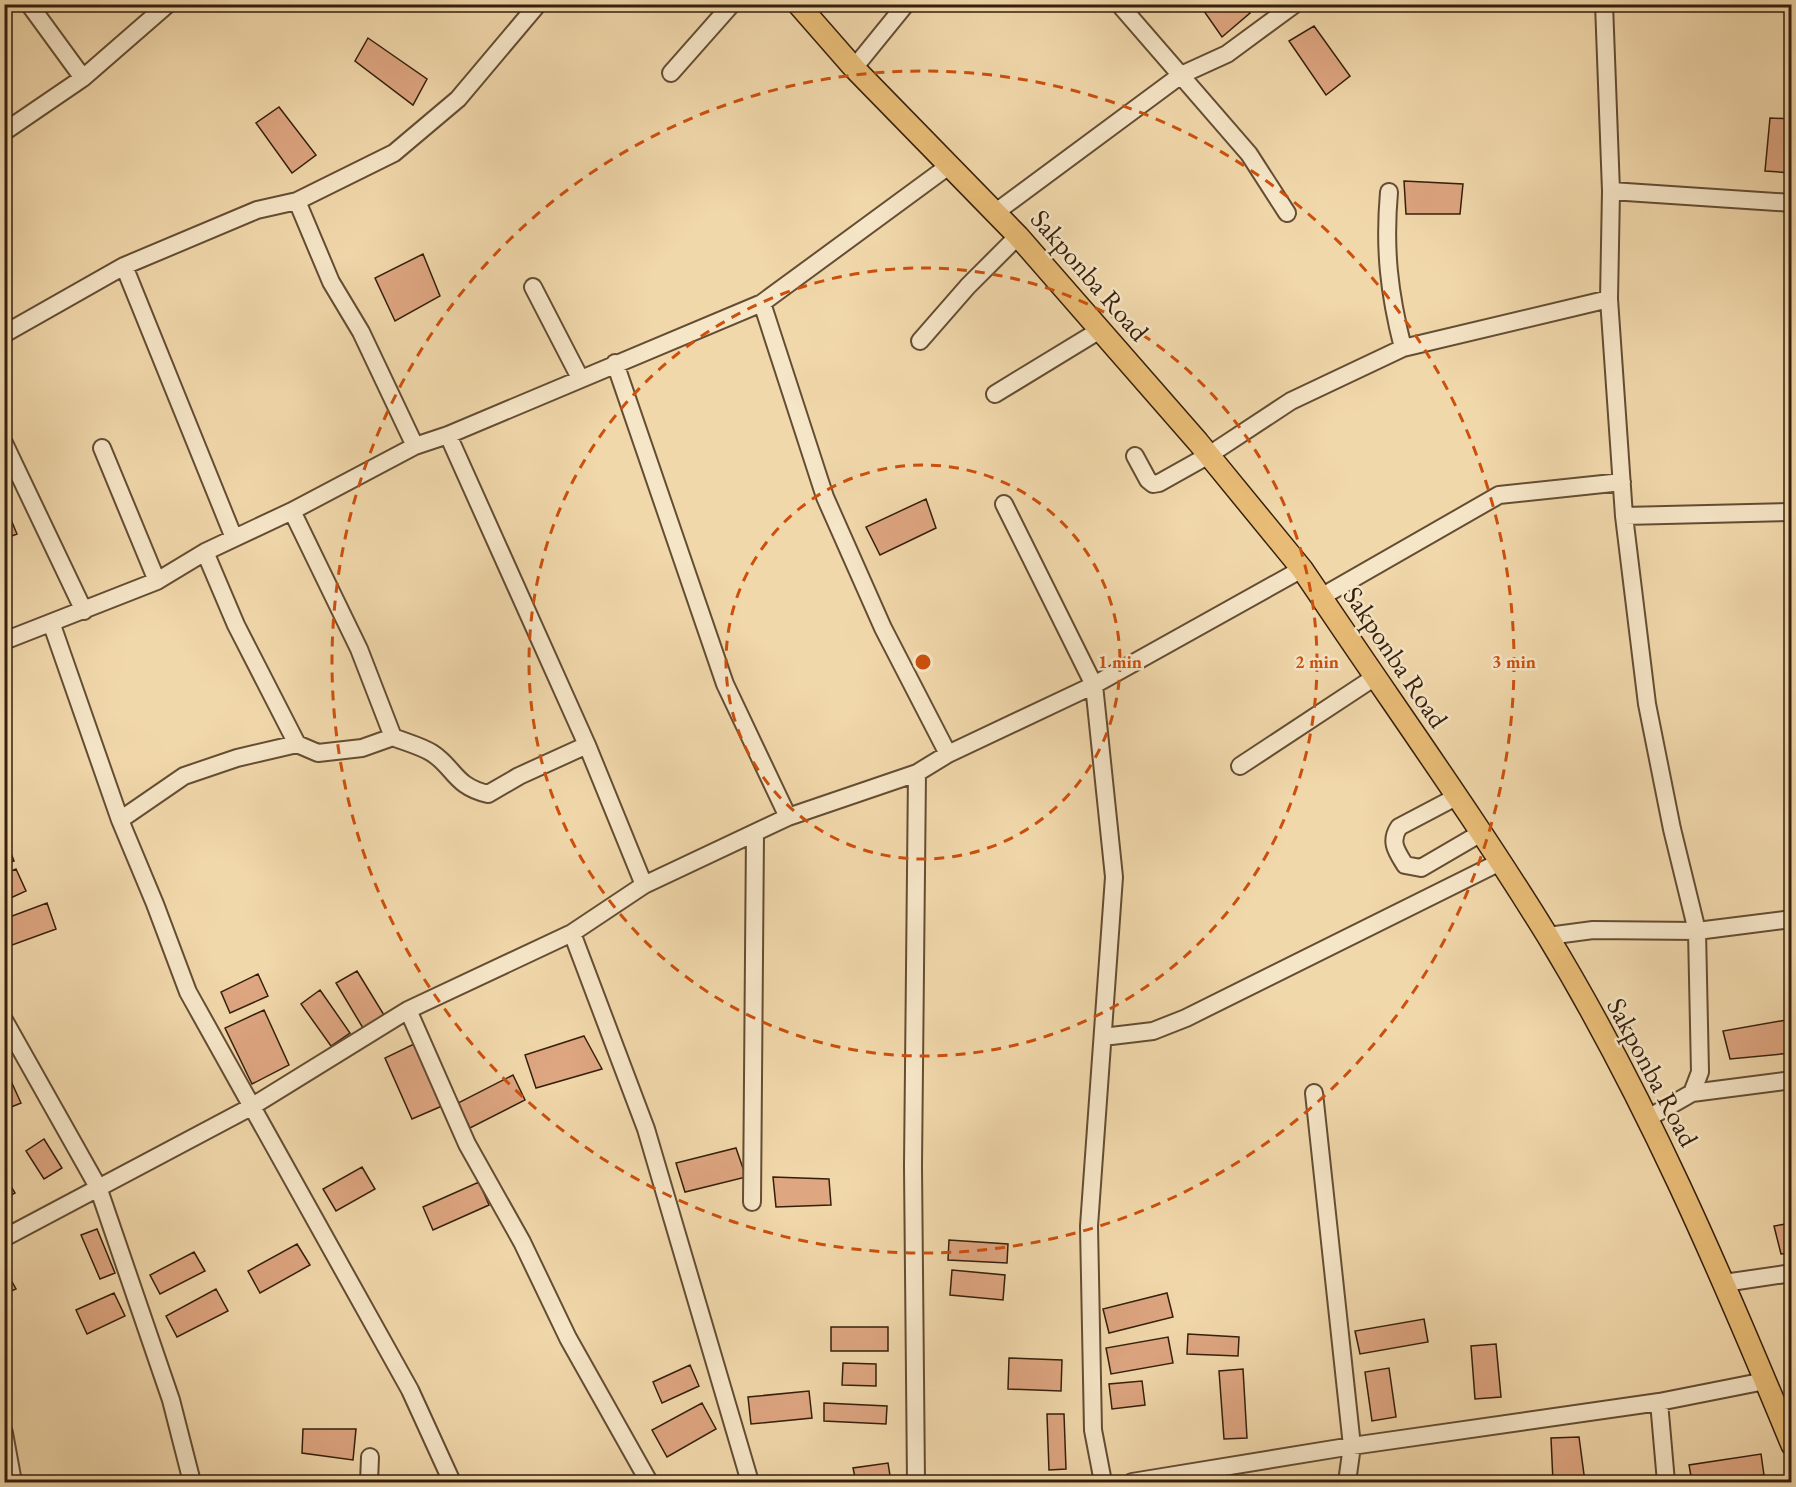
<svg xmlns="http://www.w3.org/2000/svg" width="1796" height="1487" font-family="'EB Garamond',serif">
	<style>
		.building { fill: #dea681; stroke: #351f0b; stroke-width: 1.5 }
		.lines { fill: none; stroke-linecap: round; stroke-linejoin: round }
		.minor-casing { stroke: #644d33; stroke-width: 20 }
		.major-casing { stroke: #351f0b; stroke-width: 24 }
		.minor { stroke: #f6e6c8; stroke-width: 16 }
		.major { stroke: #e8bc76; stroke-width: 21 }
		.ring { fill: none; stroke: #cd500c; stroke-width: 3; stroke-dasharray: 10 8 }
		.labels { text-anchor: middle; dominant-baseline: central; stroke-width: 5; stroke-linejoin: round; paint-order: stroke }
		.street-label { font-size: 27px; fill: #351f0b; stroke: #f6e6c8 }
		.centre { fill: #cd500c; stroke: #f6e6c8; stroke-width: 3 }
		.ring-label { font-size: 18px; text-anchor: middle; font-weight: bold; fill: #cd500c; stroke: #f6e6c8; stroke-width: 5; stroke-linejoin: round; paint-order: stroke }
	</style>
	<rect width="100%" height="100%" fill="#f1d8ab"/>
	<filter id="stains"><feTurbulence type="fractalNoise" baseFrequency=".00333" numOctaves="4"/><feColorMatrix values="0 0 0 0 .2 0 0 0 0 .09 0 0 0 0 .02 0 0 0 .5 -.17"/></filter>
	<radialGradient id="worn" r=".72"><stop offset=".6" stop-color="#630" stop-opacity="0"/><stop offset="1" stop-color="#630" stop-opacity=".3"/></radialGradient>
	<path class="building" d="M1199,4H1244L1250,13L1222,37Z
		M1314,26L1350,76L1326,95L1289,41Z
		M368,38L427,79L413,105L355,61Z
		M279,107L316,155L292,173L256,123Z
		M1770,118L1792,119V173L1765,171Z
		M1404,181L1463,184L1460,214H1406Z
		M423,254L440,296L395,321L375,278Z
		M926,499L936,528L880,555L866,527Z
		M4,503L17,534L4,539Z
		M6,840L14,861L4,864V841Z
		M16,869L26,891L4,901V874Z
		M47,903L56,929L4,948V919Z
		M357,971L384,1015L363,1028L336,983Z
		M258,974L268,996L230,1013L221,992Z
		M320,990L350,1033L331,1046L301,1004Z
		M264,1010L289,1065L252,1084L225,1028Z
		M1792,1019V1053L1730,1059L1723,1031Z
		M584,1036L602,1069L536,1088L525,1055Z
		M414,1044L442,1106L412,1119L385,1058Z
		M513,1075L525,1100L470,1128L458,1103Z
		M11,1081L21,1103L4,1110V1084Z
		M44,1139L62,1168L44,1179L26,1151Z
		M736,1148L746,1177L685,1192L676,1163Z
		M362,1167L375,1189L336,1211L323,1189Z
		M4,1175L15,1193L4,1199Z
		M773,1177L829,1179L831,1205L776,1207Z
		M479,1182L489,1205L433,1230L423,1207Z
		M1792,1223V1253L1781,1254L1774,1226Z
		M97,1229L115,1273L100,1279L81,1235Z
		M949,1240L1008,1244L1007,1263L948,1260Z
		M297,1244L310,1265L260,1293L248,1271Z
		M194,1252L205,1271L160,1294L150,1275Z
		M4,1268L16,1289L4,1294Z
		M952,1270L1005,1275L1003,1300L950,1295Z
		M216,1289L228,1311L177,1337L166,1316Z
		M114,1293L125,1316L87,1334L76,1310Z
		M1167,1293L1173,1317L1109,1333L1103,1309Z
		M1424,1319L1428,1342L1360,1354L1355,1331Z
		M831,1327H888V1351H831Z
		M1188,1334L1239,1337L1238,1356L1187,1354Z
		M1168,1337L1173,1363L1111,1374L1106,1348Z
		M1496,1344L1501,1397L1475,1399L1471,1346Z
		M1009,1358L1062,1360L1061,1391L1008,1389Z
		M843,1363L876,1364V1386L842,1385Z
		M690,1365L699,1386L662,1403L653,1382Z
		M1389,1368L1396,1417L1372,1421L1365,1372Z
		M1243,1369L1247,1438L1224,1439L1219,1371Z
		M1142,1381L1145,1405L1112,1409L1109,1384Z
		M809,1391L812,1418L751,1424L748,1397Z
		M702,1403L716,1429L667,1457L652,1430Z
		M824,1403L887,1406L886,1424L824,1421Z
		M1047,1414H1064L1066,1469L1049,1470Z
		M303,1429H356L353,1460L302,1453Z
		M1579,1437L1585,1482H1553L1551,1438Z
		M1761,1454L1764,1475L1715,1482H1692L1689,1465Z
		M888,1463L891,1482H856L853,1468Z"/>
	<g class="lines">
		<g class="minor-casing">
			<path id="minor" d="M29,4L83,78
				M1119,4L1249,154L1287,213
				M1604,4L1611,191L1609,299L1624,516L1647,704L1672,829L1697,931L1700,1072L1692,1093L1648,1118
				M854,68L906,4
				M671,73L732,4
				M4,132L83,78L168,4
				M1611,191L1792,203
				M1389,192C1384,249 1389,293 1403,348
				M297,201L331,282L361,332L415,446
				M996,212L1181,75L1227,54L1295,4
				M124,266L234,538
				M533,287L580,378
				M762,303L825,497L883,628L948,754
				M4,334L124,266L257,210L297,201L394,153L458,99L538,4
				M920,341L968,286L1018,236
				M615,363L725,684L788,817
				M995,394L1100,330
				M448,435L587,745L644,885
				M4,443L84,611
				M102,448L157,581
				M1135,456L1148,480L1153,484L1159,483L1209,455L1291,401L1403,348L1609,299
				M1004,504L1094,685L1114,877L1089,1226L1093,1430L1103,1482
				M292,511L359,649L393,737
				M1624,516L1792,512
				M205,552L236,625L297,744
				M1321,597L1499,495L1622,482
				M52,625L120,820L155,904L188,992L410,1390L452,1482
				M4,641L157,581L205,552L292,511L415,446L448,435L762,303L950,165
				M1240,766L1375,677
				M1456,797L1399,827C1389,842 1397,852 1405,865L1421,868L1481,833
				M120,820L184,776L237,758L297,744L318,753L362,748L393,737C405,742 421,746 432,753C455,768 454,786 488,794L519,776L587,745
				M572,933L646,1129L750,1482
				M1548,936L1593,930L1697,931L1792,919
				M408,1010L467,1144L522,1242L568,1338L649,1482
				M4,1020L98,1187L171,1400L192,1482
				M1103,1037L1153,1031L1186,1018L1500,862
				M1314,1093L1352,1446L1347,1482
				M1692,1093L1792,1080
				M752,1202L755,833
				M4,1238L251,1107L408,1010L572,933L644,885L788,817L917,773L948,754L1094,685L1302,569
				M1724,1283L1792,1273
				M1659,1402L1666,1482
				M4,1433L13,1482
				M369,1482L370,1457
				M916,1482L913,1166L917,773
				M1132,1482L1352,1446L1659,1402L1765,1381"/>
		</g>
		<g class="major-casing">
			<path id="major" d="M798,4L854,68L1018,236L1198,442L1302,569L1321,597C1397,710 1476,820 1547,935C1645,1096 1720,1271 1792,1445"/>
		</g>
		<use href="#minor" class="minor"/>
		<use href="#major" class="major"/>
	</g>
	<g class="ring">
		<circle cx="923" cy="662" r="197"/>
		<circle cx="923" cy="662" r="394"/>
		<circle cx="923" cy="662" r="591"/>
	</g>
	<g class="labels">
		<g class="street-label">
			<text transform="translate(1090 275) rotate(49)">Sakponba Road</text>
			<text transform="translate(1396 657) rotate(56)">Sakponba Road</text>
			<text transform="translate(1653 1072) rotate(62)">Sakponba Road</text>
		</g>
	</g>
	<circle cx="923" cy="662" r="9" class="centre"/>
	<g class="ring-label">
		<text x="1120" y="668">1 min</text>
		<text x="1317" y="668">2 min</text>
		<text x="1514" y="668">3 min</text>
	</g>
	<rect width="1796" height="1487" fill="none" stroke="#f1d8ab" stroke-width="24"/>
	<rect x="6" y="6" width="1784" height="1475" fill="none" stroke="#351f0b" stroke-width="3"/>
	<rect x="12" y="12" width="1772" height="1463" fill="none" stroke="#351f0b" stroke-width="1.5"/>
	<rect width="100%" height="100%" filter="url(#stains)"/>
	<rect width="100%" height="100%" fill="url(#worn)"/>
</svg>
